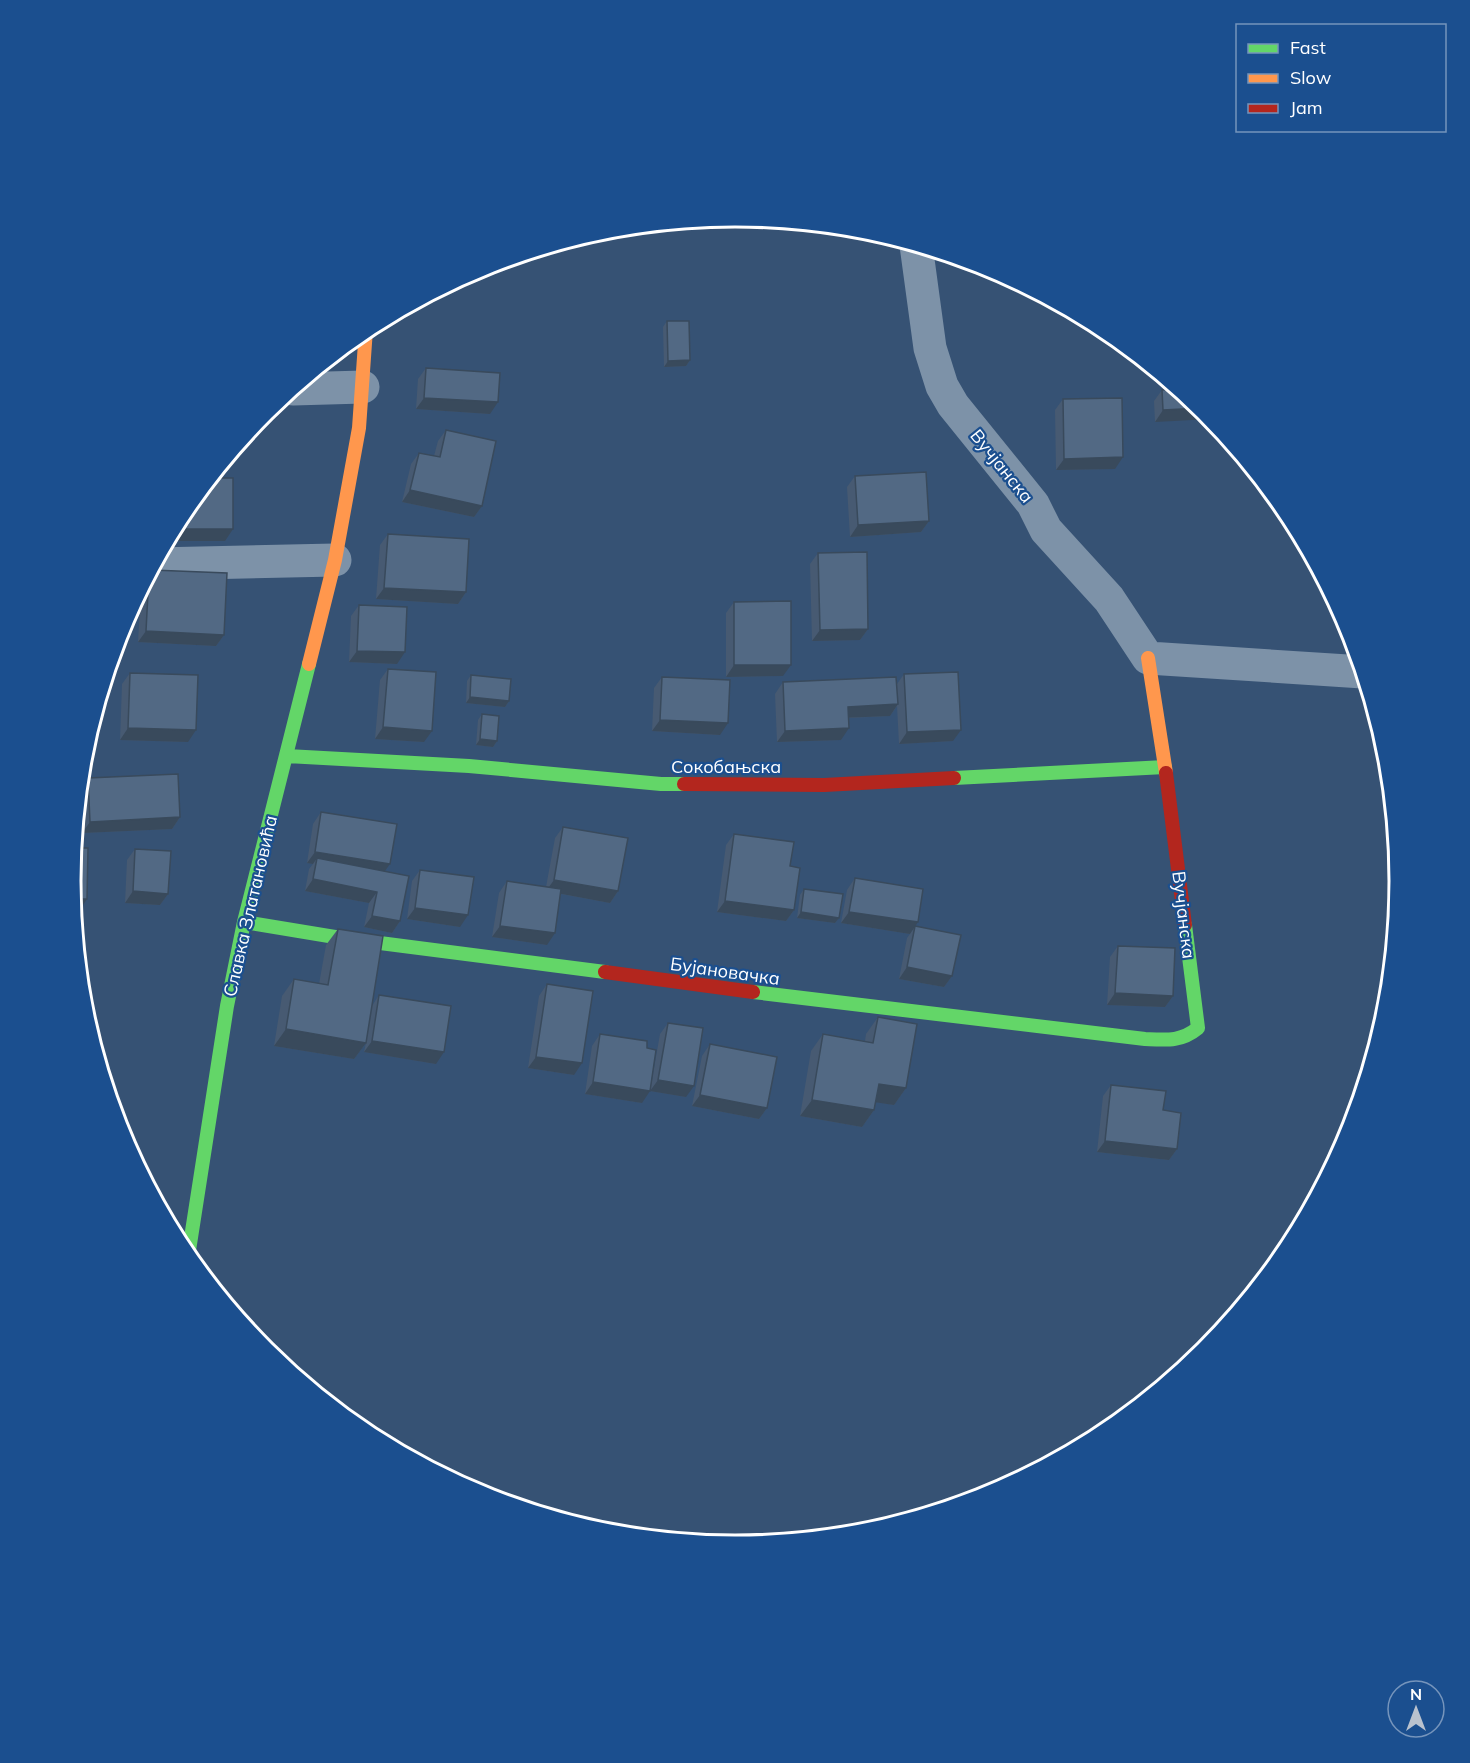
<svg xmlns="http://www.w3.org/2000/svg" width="1470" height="1763" font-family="Mulish,sans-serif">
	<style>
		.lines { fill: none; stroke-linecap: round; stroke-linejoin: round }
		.street { stroke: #7d92a8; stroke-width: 33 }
		.fast { stroke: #63d668; stroke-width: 14 }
		.slow { stroke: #ff974d; stroke-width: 14 }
		.jam { stroke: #b3261e; stroke-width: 14 }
		.wall { fill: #475a72 }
		.shaded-wall { fill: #394a5c }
		.building { fill: #526984; stroke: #394a5c; stroke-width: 1.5 }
		.labels { text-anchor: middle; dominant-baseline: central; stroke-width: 4.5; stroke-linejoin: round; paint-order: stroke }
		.street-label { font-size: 18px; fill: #fff; stroke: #1b4f8f }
		.rim { fill: none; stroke: #fff; stroke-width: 3 }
	</style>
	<rect width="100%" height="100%" fill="#365274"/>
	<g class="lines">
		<path class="street" d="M916,245L930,348L942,386L953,405L1033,504L1046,530L1109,599L1148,658L1363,672
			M293,389L363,387
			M155,564L335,560"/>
		<path class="fast" d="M287,756L469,766L661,784H684
			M954,778L1165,767
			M244,922L341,938L605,972
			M753,992L1145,1039C1166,1040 1181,1042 1198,1028L1185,925
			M188,1257L227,1006L244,922L309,664"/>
		<path class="slow" d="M1148,658L1166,773
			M309,664L335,560L359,428L366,329"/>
		<path class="jam" d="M1166,773L1185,925
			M684,784L824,785L954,778
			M605,972L753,992"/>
	</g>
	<path class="wall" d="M667,321L690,360L686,366L664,367L663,327Z
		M426,368L490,414L416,409L418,379Z
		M1162,390L1205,412L1155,422L1154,401Z
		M1063,399L1115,469L1056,470L1055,410Z
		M446,430L482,506L474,517L402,502L411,464L419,453L434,456L438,441Z
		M855,476L929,521L921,532L850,537L847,487Z
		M388,534L466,592L458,604L376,599L380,545Z
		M818,553L868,629L860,640L812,641L810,564Z
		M152,570L224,635L216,646L138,642L141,590Z
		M734,602L783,676L726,677V613Z
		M359,605L397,664L349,662L351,616Z
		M388,669L424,742L375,739L380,680Z
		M130,673L188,742L120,740L122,684Z
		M904,674L953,741L899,744L897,706L890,716L849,718L841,740L777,742L775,694L783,682L897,684Z
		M471,675L509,701L505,707L466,703L467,681Z
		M662,677L720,735L652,731L654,688Z
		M482,714L497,741L493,747L476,745L478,720Z
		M88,778L180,817L172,829L82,833L80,789Z
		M321,812L385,871L400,921L392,933L364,927L369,903L305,891L309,869L313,864L307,863L313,824Z
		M563,827L618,891L610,903L561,894L547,945L492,937L499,893L507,881L546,887L555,838Z
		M734,834L790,866L794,910L786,921L717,912L726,845Z
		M135,849L168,894L160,905L125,903L127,860Z
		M420,870L460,927L407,919L412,881Z
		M855,878L915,926L952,976L944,987L899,979L907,938L910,934L841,923L847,890Z
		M804,889L839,918L835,923L797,918L800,895Z
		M338,929L372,1006L379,995L436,1064L364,1052L366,1043L354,1059L274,1046L282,996L294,979L319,984L326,945Z
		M1118,946L1173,996L1165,1007L1107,1005L1110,957Z
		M547,984L574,1075L528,1068L539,996Z
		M878,1017L906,1088L894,1105L876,1102L874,1110L862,1127L800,1116L811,1051L823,1034L865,1041L866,1034Z
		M668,1023L686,1097L650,1091L660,1034Z
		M600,1034L647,1048L642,1103L585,1094L592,1046Z
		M710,1044L767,1108L759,1119L692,1106L702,1056Z
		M1111,1085L1163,1110L1177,1149L1169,1160L1097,1152L1103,1096Z"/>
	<path class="shaded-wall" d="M690,360L686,366L664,367L668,361Z
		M424,398L498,402L490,414L416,409Z
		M1201,408L1211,419L1155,422L1163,410Z
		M1123,457L1115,469L1056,470L1064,459Z
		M227,458H229L221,470H217Z
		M410,490L482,506L474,517L402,502Z
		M929,521L921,532L850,537L858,525Z
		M174,529H233L225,541H167Z
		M384,588L466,592L458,604L376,599Z
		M868,629L860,640L812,641L820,630Z
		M146,631L224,635L216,646L138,642Z
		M357,651L405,652L397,664L349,662Z
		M734,665H791L783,676L726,677Z
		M470,697L509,701L505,707L466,703Z
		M898,704L890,716L840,718L848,707Z
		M660,720L728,723L720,735L652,731Z
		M383,727L432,731L424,742L375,739Z
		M128,728L196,730L188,742L120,740Z
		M849,728L841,740L777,742L785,731Z
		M961,730L953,741L899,744L907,732Z
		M480,739L497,741L493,747L476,745Z
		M180,817L172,829L82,833L90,822Z
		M315,852L390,864L382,875L317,858L313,864L307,863Z
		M313,879L377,892L369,903L305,891Z
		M554,880L618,891L610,903L546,891Z
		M133,891L168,894L160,905L125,903Z
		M72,899H87L79,911H73Z
		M725,901L794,910L786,921L717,912Z
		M415,908L468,915L460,927L407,919Z
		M801,912L839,918L835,923L797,918Z
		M849,912L918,922L910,934L841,923Z
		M372,916L400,921L392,933L364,927Z
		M500,926L555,933L547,945L492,937Z
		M907,967L952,976L944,987L899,979Z
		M1115,993L1173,996L1165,1007L1107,1005Z
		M286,1029L366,1043L354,1059L274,1046Z
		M372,1041L444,1052L436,1064L364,1052Z
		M536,1057L582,1063L574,1075L528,1068Z
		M658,1080L694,1086L686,1097L650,1091Z
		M593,1082L650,1091L642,1103L585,1094Z
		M879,1084L906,1088L894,1105L867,1101Z
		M700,1095L767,1108L759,1119L692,1106Z
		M812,1100L874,1110L862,1127L800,1116Z
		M1105,1141L1177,1149L1169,1160L1097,1152Z"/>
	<path class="building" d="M667,321H689L690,360L668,361Z
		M426,368L500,373L498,402L424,398Z
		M1177,389L1201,408L1163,410L1162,390Z
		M1122,398L1123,457L1064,459L1063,399Z
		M446,430L496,441L482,506L410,490L419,453L440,457Z
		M926,472L929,521L858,525L855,476Z
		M210,478H233V529H174L183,512Z
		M388,534L469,539L466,592L384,588Z
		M867,552L868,629L820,630L818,553Z
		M152,570L227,573L224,635L146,631L149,574Z
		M791,601V665H734V602Z
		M359,605L407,607L405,652L357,651Z
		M388,669L436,672L432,731L383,727Z
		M958,672L961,730L907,732L904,674Z
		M130,673L198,675L196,730L128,728Z
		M471,675L511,679L509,701L470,697Z
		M662,677L730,680L728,723L660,720Z
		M896,677L898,704L848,707L849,728L785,731L783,682Z
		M482,714L499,716L497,741L480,739Z
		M178,774L180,817L90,822L88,778Z
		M321,812L397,824L390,864L315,852Z
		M563,827L628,838L618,891L554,880Z
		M734,834L794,842L790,866L800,868L794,910L725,901Z
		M74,848H88L87,899H72L70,881Z
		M135,849L171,851L168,894L133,891Z
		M317,858L409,876L400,921L372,916L377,892L313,879Z
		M420,870L474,877L468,915L415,908Z
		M855,878L923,889L918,922L849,912Z
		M507,881L561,889L555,933L500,926Z
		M804,889L843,894L839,918L801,912Z
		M915,926L961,935L952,976L907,967Z
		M338,929L383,936L366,1043L286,1029L294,979L328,985Z
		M1118,946L1175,948L1173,996L1115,993Z
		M547,984L593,991L582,1063L536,1057Z
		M379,995L451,1006L444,1052L372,1041Z
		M878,1017L917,1024L906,1088L879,1084L874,1110L812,1100L823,1034L873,1043Z
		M668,1023L703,1028L694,1086L658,1080Z
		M600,1034L647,1041V1048L656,1050L650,1091L593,1082Z
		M710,1044L777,1057L767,1108L700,1095Z
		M1111,1085L1166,1091L1163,1110L1181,1113L1177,1149L1105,1141Z
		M113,1108L123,1109L121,1135Z"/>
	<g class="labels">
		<g class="street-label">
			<text transform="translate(1002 466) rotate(51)">Вучјанска</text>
			<text x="726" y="766">Сокобањска</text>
			<text transform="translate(250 906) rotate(-77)">Славка Златановића</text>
			<text transform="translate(1184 915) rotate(83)">Вучјанска</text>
			<text transform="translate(725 971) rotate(8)">Бујановачка</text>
		</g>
	</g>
	<path d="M0 0H1470V1763H0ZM81 881a654 654 0 1 1 1308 0a654 654 0 1 1-1308 0Z" fill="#1b4f8f" fill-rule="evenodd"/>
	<path class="rim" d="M81 881a654 654 0 1 1 1308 0a654 654 0 1 1-1308 0Z"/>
	<rect x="1236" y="24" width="210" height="108" fill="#1b4f8f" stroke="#7695bc" stroke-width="1.5"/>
	<rect x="1248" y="44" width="30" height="9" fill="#63d668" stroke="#7695bc" stroke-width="1.5"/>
	<text x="1290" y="54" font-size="18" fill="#ffffff">Fast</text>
	<rect x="1248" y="74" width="30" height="9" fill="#ff974d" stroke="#7695bc" stroke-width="1.5"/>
	<text x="1290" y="84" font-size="18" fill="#ffffff">Slow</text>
	<rect x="1248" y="104" width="30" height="9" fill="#b3261e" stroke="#7695bc" stroke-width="1.5"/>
	<text x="1290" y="114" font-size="18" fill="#ffffff">Jam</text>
	<g transform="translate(1416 1709)"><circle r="28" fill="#1b4f8f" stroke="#7695bc" stroke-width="1.5"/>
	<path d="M0-4.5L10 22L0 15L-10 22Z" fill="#b9c2ce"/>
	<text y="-9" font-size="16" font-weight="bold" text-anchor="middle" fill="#ffffff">N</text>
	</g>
</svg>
